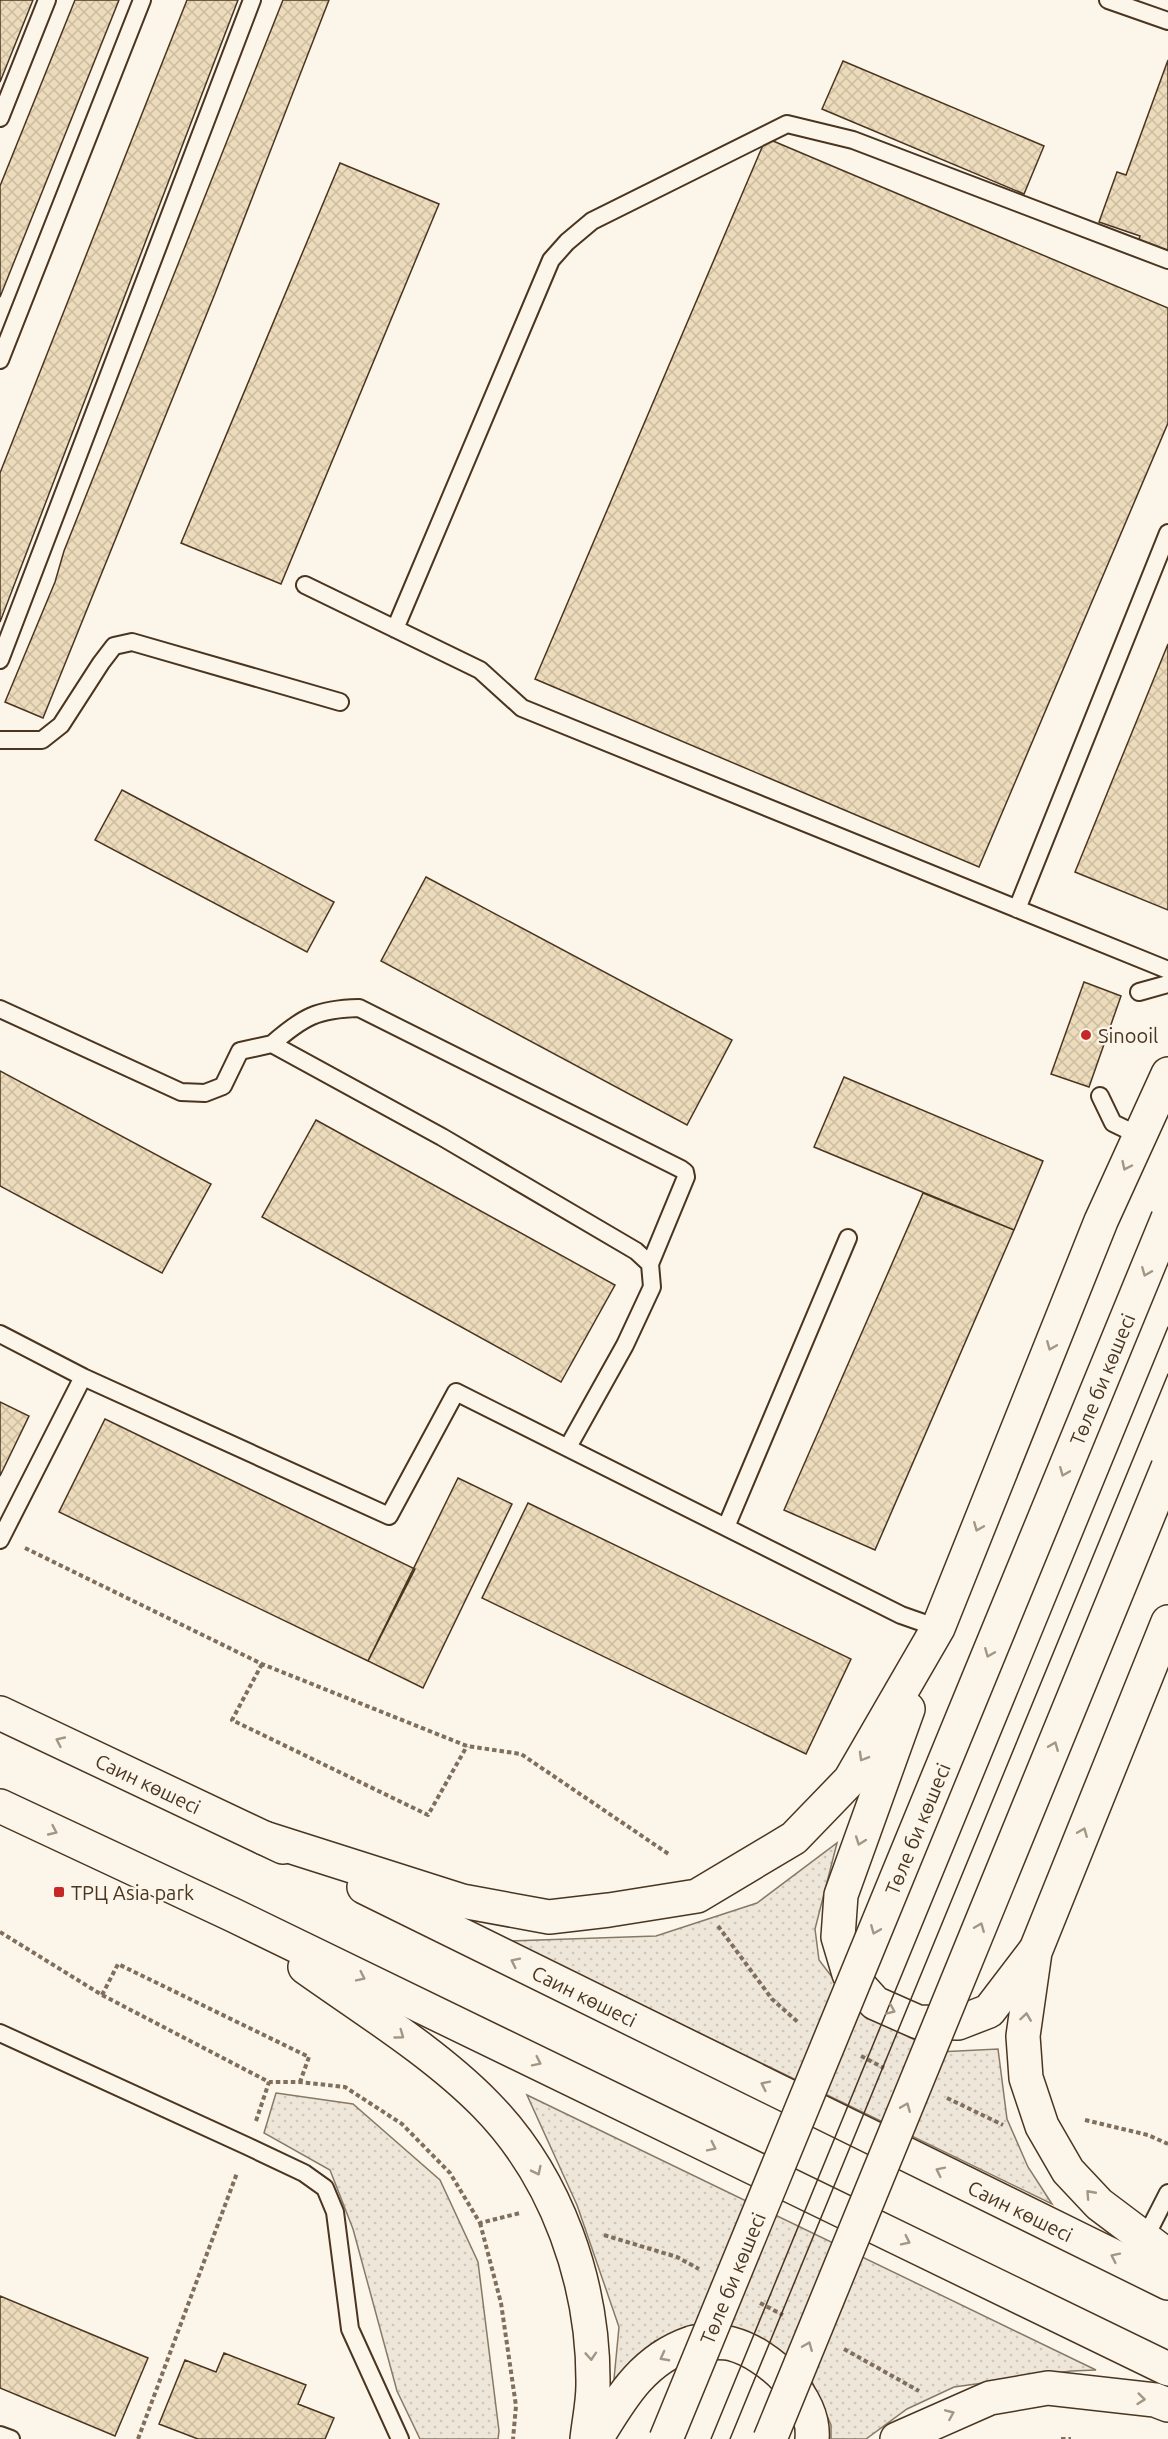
<svg xmlns="http://www.w3.org/2000/svg" width="1168" height="2439" font-family="Ubuntu,sans-serif">
	<style>
		.grass { fill: url(#grass-dots); stroke: #887966; stroke-width: 1.5 }
		.building { fill: url(#building-cross-hatch); stroke: #4a3520; stroke-width: 1.5 }
		.lines { fill: none; stroke-linecap: round; stroke-linejoin: round }
		.service-casing { stroke: #4a3520; stroke-width: 20 }
		.primary-casing { stroke: #4a3520; stroke-width: 36 }
		.path { stroke: #7f6f5c; stroke-width: 4; stroke-dasharray: 4.5 3; stroke-linecap: butt }
		.service { stroke: #fbf6e9; stroke-width: 16 }
		.primary { stroke: #fbf6e9; stroke-width: 33 }
		.tram { stroke: #4a3520; stroke-width: 1.5 }
		.secondary-bridge-casing { stroke: #4a3520; stroke-width: 36; stroke-linecap: butt }
		.secondary-bridge { stroke: #fbf6e9; stroke-width: 33 }
		.oneway { stroke: #a29684 }
		.poi-dot { fill: #c62828; stroke: #fbf6e9; stroke-width: 2 }
		.labels { text-anchor: middle; dominant-baseline: central; stroke-width: 4.5; stroke-linejoin: round; paint-order: stroke }
		.poi-label { font-size: 20px; fill: #4a3520; stroke: #fbf6e9; text-anchor: start }
		.street-label { font-size: 20px; fill: #4a3520; stroke: #fbf6e9 }
	</style>
	<defs>
		<pattern id="grass-dots" width="8" height="8" patternUnits="userSpaceOnUse" patternTransform="scale(1.5)"><rect width="8" height="8" fill="#ede6d9"/><path d="M2 2h.1M6 6h.1" fill="none" stroke="#cdc6ba" stroke-width="1.8" stroke-linecap="round"/></pattern>
		<pattern id="building-cross-hatch" width="8" height="8" patternUnits="userSpaceOnUse" patternTransform="scale(1.5)"><rect width="8" height="8" fill="#ecdcbc"/><path d="M0 0l8 8M0 8l8-8" fill="none" stroke="#ccbda1"/></pattern>
	</defs>
	<rect width="100%" height="100%" fill="#fbf6e9"/>
	<path class="grass" d="M837,1843L815,1929L819,1960L857,2010L938,2052L998,2049L1007,2119L1028,2167L1052,2204L510,1941L656,1936L757,1903Z
		M276,2093L353,2104L440,2180L478,2262L499,2431L498,2439H420L397,2391L353,2229L330,2170L264,2133Z
		M527,2095L1096,2370L1071,2371L954,2387L907,2409L866,2439H831V2425L809,2375L693,2331L655,2341L614,2379L619,2327L577,2205Z"/>
	<path class="building" d="M0,0H33L0,82Z
		M75,0H119L0,297V186Z
		M187,0H238L0,622V473Z
		M283,0H329L214,296L43,718L5,702L55,582L64,551Z
		M1168,60V254L1138,243L1140,236L1099,222L1117,172L1126,175Z
		M843,61L1044,146L1024,194L822,109Z
		M766,138L1168,308V423L979,867L535,679Z
		M340,163L439,204L281,584L181,543Z
		M1168,644V910L1075,872Z
		M122,790L334,902L307,952L95,840Z
		M426,877L732,1040L687,1125L381,961Z
		M1084,982L1121,996L1089,1087L1051,1074Z
		M0,1071L211,1184L162,1273L0,1186Z
		M844,1077L1043,1161L1014,1230L814,1147Z
		M316,1120L615,1285L561,1382L262,1217Z
		M923,1193L1014,1230L875,1550L784,1510Z
		M0,1402L29,1416L0,1476Z
		M105,1419L415,1569L368,1661L59,1512Z
		M458,1478L512,1504L423,1688L368,1661Z
		M528,1503L851,1659L806,1754L482,1598Z
		M0,2296L148,2358L115,2436L0,2388Z
		M224,2353L306,2385L298,2404L334,2418L325,2439H198L159,2424L185,2360L216,2372Z"/>
	<g class="lines">
		<g class="service-casing">
			<path id="service" d="M1108,0L1168,21
				M0,118L47,0
				M0,360L142,0
				M305,585L480,670L522,708L1168,970
				M395,629L551,260L567,242L592,221L787,124L853,140L1168,260
				M0,660L252,0
				M0,740H42L61,725L101,663L114,646L132,642L340,702
				M1017,909L1168,533
				M1139,992L1168,984
				M0,1009L181,1092L205,1093L223,1086L240,1051L272,1044L442,1137L636,1251L650,1264L652,1287L625,1345L568,1447
				M272,1044C303,1017 317,1009 359,1008L681,1169L685,1172L686,1177L650,1264
				M1100,1096L1113,1123L1140,1136
				M0,1334L83,1377L0,1540
				M83,1377L389,1516L456,1392L901,1615L938,1628
				M726,1527L848,1238
				M0,2033L247,2146L304,2173L325,2188L335,2212L350,2329L400,2439
				M1144,2240L1168,2193
				M0,2435L11,2439"/>
		</g>
		<g class="primary-casing">
			<g id="primary">
				<path d="M1168,1622L1035,1952L1023,2036L1026,2078L1042,2126L1068,2171L1099,2204L1168,2256"/>
				<path d="M908,1709L841,1895L838,1937L849,1974L875,2003L918,2022L958,2023L989,2011L1034,1952"/>
				<path id="s1" d="M0,1713L283,1847"/>
				<path d="M0,1806L233,1915L1168,2369"/>
				<path d="M264,1838L462,1901L549,1917L609,1910L697,1896L794,1838L850,1780L938,1628L1101,1221L1168,1074"/>
				<path id="s2" d="M364,1887L1168,2283"/>
				<path d="M305,1967C364,2009 435,2053 485,2104C557,2177 594,2283 593,2385C593,2403 589,2421 587,2439"/>
				<path d="M596,2439C621,2398 642,2360 691,2343C696,2341 703,2342 709,2342C716,2343 725,2342 732,2344C769,2354 816,2398 812,2439"/>
				<path d="M897,2439L990,2398L1048,2388L1155,2400L1168,2405"/>
			</g>
		</g>
		<path class="path" d="M25,1548L262,1664L467,1746L521,1754L670,1855
			M262,1664L232,1720L428,1815L467,1746
			M718,1926L772,1999L799,2023
			M0,1932L102,1995L269,2082H300L345,2087L402,2124L450,2173L480,2223L520,2213
			M102,1995L118,1964L309,2057L300,2082
			M861,2056L884,2068
			M947,2098L1003,2125
			M1085,2120L1148,2135L1168,2144
			M256,2121L269,2082
			M480,2223L501,2303L516,2406L513,2439
			M604,2235L677,2257L699,2269
			M760,2303L783,2315
			M844,2349L919,2391
			M138,2439L237,2173
			M1061,2439H1071"/>
		<use href="#service" class="service"/>
		<use href="#primary" class="primary"/>
		<path class="tram" d="M711,2439L1168,1327
			M730,2439L1168,1374"/>
		<g class="secondary-bridge-casing">
			<g id="secondary-bridge">
				<path id="s3" d="M666,2439L1168,1218"/>
				<path d="M770,2439L1168,1467"/>
			</g>
		</g>
		<use href="#secondary-bridge" class="secondary-bridge"/>
	</g>
	<defs><path id="oneway-chevron" d="M-2-3.5L2.5 0L-2 3.5" fill="none" stroke-width="1.6" stroke-linecap="round" stroke-linejoin="round" transform="scale(1.5)"/></defs>
	<g class="oneway">
		<use href="#oneway-chevron" transform="translate(1126 1166) rotate(115)"/>
		<use href="#oneway-chevron" transform="translate(1146 1272) rotate(112)"/>
		<use href="#oneway-chevron" transform="translate(1051 1346) rotate(112)"/>
		<use href="#oneway-chevron" transform="translate(1064 1472) rotate(112)"/>
		<use href="#oneway-chevron" transform="translate(978 1527) rotate(112)"/>
		<use href="#oneway-chevron" transform="translate(989 1653) rotate(112)"/>
		<use href="#oneway-chevron" transform="translate(60 1741) rotate(-155)"/>
		<use href="#oneway-chevron" transform="translate(1054 1746) rotate(-68)"/>
		<use href="#oneway-chevron" transform="translate(863 1757) rotate(120)"/>
		<use href="#oneway-chevron" transform="translate(53 1831) rotate(25)"/>
		<use href="#oneway-chevron" transform="translate(1083 1832) rotate(-68)"/>
		<use href="#oneway-chevron" transform="translate(860 1841) rotate(110)"/>
		<use href="#oneway-chevron" transform="translate(980 1927) rotate(-68)"/>
		<use href="#oneway-chevron" transform="translate(875 1930) rotate(112)"/>
		<use href="#oneway-chevron" transform="translate(515 1962) rotate(-154)"/>
		<use href="#oneway-chevron" transform="translate(361 1977) rotate(26)"/>
		<use href="#oneway-chevron" transform="translate(891 2010) rotate(23)"/>
		<use href="#oneway-chevron" transform="translate(1026 2017) rotate(-82)"/>
		<use href="#oneway-chevron" transform="translate(400 2035) rotate(36)"/>
		<use href="#oneway-chevron" transform="translate(537 2062) rotate(26)"/>
		<use href="#oneway-chevron" transform="translate(765 2085) rotate(-154)"/>
		<use href="#oneway-chevron" transform="translate(906 2107) rotate(-68)"/>
		<use href="#oneway-chevron" transform="translate(712 2147) rotate(26)"/>
		<use href="#oneway-chevron" transform="translate(537 2171) rotate(64)"/>
		<use href="#oneway-chevron" transform="translate(940 2171) rotate(-154)"/>
		<use href="#oneway-chevron" transform="translate(1090 2194) rotate(-132)"/>
		<use href="#oneway-chevron" transform="translate(906 2241) rotate(26)"/>
		<use href="#oneway-chevron" transform="translate(1115 2257) rotate(-154)"/>
		<use href="#oneway-chevron" transform="translate(808 2346) rotate(-68)"/>
		<use href="#oneway-chevron" transform="translate(591 2356) rotate(86)"/>
		<use href="#oneway-chevron" transform="translate(664 2357) rotate(152)"/>
		<use href="#oneway-chevron" transform="translate(1141 2399) rotate(6)"/>
		<use href="#oneway-chevron" transform="translate(950 2414) rotate(-23)"/>
	</g>
	<g class="poi-dot">
		<circle cx="1086" cy="1035" r="6"/>
		<rect x="53" y="1886" width="12" height="12" rx="3"/>
	</g>
	<g class="labels">
		<g class="poi-label">
			<text x="1098" y="1035">Sinooil</text>
			<text x="71" y="1892">ТРЦ Asia park</text>
		</g>
		<g class="street-label">
			<text stroke="none"><textPath href="#s3" startOffset="1146">Төле би көшесі</textPath></text>
			<text stroke="none"><textPath href="#s1" startOffset="164">Саин көшесі</textPath></text>
			<text stroke="none"><textPath href="#s3" startOffset="660">Төле би көшесі</textPath></text>
			<text stroke="none"><textPath href="#s2" startOffset="246">Саин көшесі</textPath></text>
			<text stroke="none"><textPath href="#s2" startOffset="732">Саин көшесі</textPath></text>
			<text stroke="none"><textPath href="#s3" startOffset="174">Төле би көшесі</textPath></text>
		</g>
	</g>
</svg>
